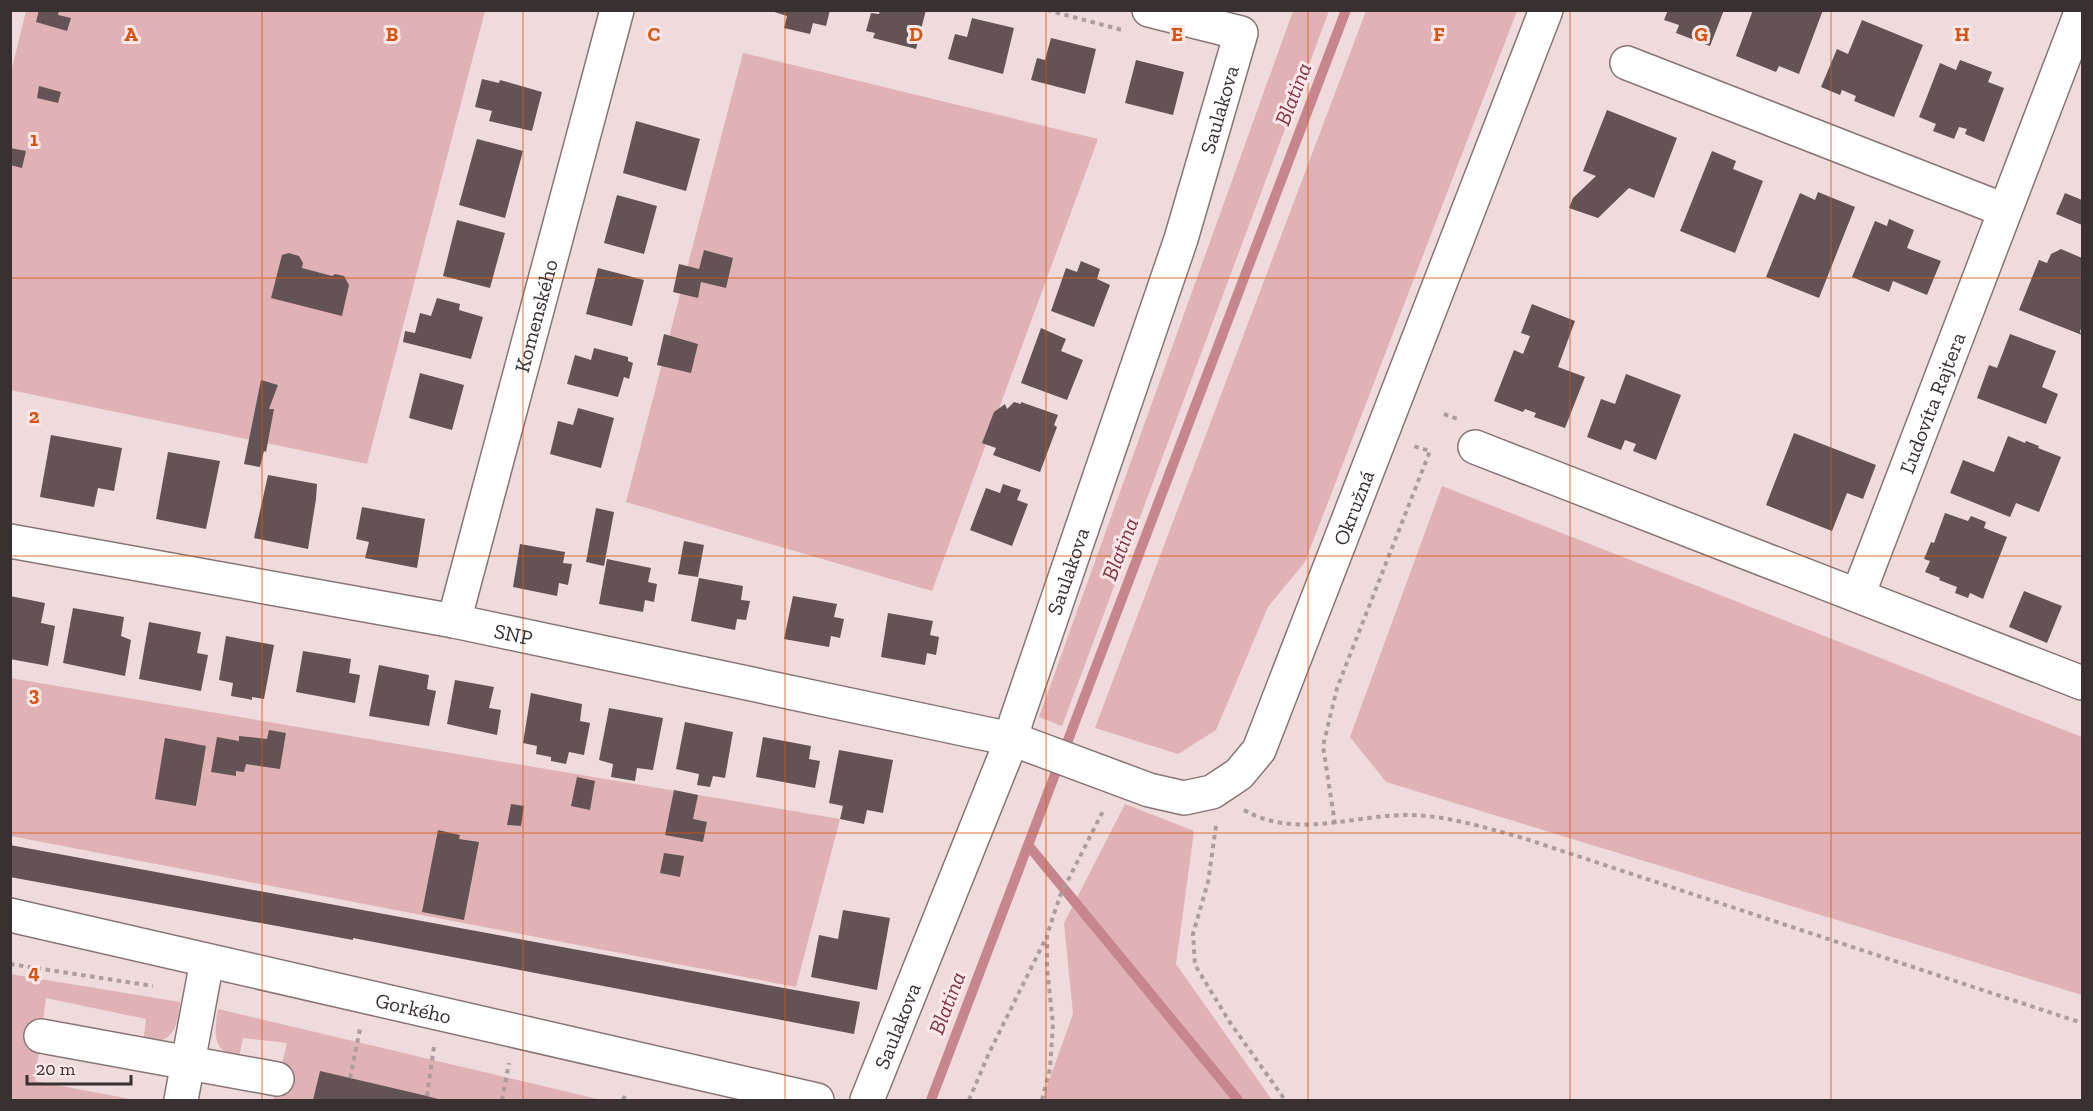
<svg xmlns="http://www.w3.org/2000/svg" width="2093" height="1111" font-family="'Zilla Slab',serif">
	<style>
		.green { fill: #e0b2b6 }
		.lines { fill: none; stroke-linecap: round; stroke-linejoin: round }
		.stream { stroke: #c7868d; stroke-width: 10 }
		.building { fill: #635354 }
		.minor-casing { stroke: #877576; stroke-width: 36 }
		.path { stroke: #ac9d9d; stroke-width: 4; stroke-dasharray: 4.5 4.5; stroke-linecap: butt }
		.minor { stroke: #fff; stroke-width: 33 }
		.grid { fill: none; stroke: #d65510; stroke-width: 1.5; stroke-opacity: 0.55 }
		.labels { text-anchor: middle; dominant-baseline: central; stroke-width: 6; stroke-linejoin: round; paint-order: stroke }
		.street-label { font-size: 21px; fill: #393131; stroke: #fce8e9 }
		.water-label { font-size: 22px; font-style: italic; fill: #823240; stroke: #fce8e9 }
		.grid-label { font-size: 20px; text-anchor: middle; font-weight: bold; fill: #d65510; stroke: #fce8e9; stroke-width: 6; stroke-linejoin: round; paint-order: stroke }
	</style>
	<rect width="100%" height="100%" fill="#efdbdc"/>
	<path class="green" d="M26,11H485L367,464L10,390L11,72Z
		M1293,11H1329L1062,726L1039,717Z
		M1366,11H1517L1305,562L1268,607L1216,730L1178,754L1095,728Z
		M743,53L1098,139L932,591L626,502Z
		M1442,486L2082,737V995L1386,782L1350,737Z
		M10,678L840,819L796,987L11,836Z
		M1125,804L1194,831L1176,964L1272,1100H1042L1073,1014L1064,923Z
		M10,974L180,1002C178,1028 173,1043 143,1044L146,1019L46,998L35,1081L136,1100H11Z
		M218,1009L602,1100H273L287,1043L243,1038L239,1057C210,1052 215,1030 218,1009Z"/>
	<g class="lines">
		<path class="stream" d="M1028,845L1238,1100
			M931,1100L1346,10"/>
	</g>
	<path class="building" d="M39,10H57L59,11L58,15L71,18L67,31L36,22Z
		M768,10H830L826,26L813,23L810,34L784,28L787,16Z
		M880,10H926L916,49L873,38L875,33L866,31L871,13L879,14Z
		M1668,10H1724L1710,46L1676,33L1679,25L1664,20Z
		M1753,10H1823L1799,74L1779,66L1776,72L1736,56Z
		M972,18L1014,28L1003,74L948,59L955,34L967,37Z
		M1862,20L1923,45L1894,117L1854,101L1856,96L1842,90L1840,95L1821,87L1837,49L1848,54Z
		M1051,38L1096,49L1085,94L1031,80L1037,58L1045,60Z
		M1136,60L1184,72L1173,115L1125,103Z
		M1960,60L1992,72L1988,82L2004,88L1984,142L1965,134L1967,129L1959,127L1954,139L1933,131L1936,124L1919,117L1940,63L1956,70Z
		M482,79L499,83L500,80L542,92L532,131L489,121L492,111L475,107Z
		M39,86L61,92L58,103L37,98Z
		M1607,110L1677,138L1654,198L1629,188L1598,218L1569,208L1573,198L1596,176L1583,171Z
		M636,121L700,139L686,191L623,173Z
		M477,139L523,151L505,218L459,205Z
		M10,148L26,151L22,168L10,165Z
		M1712,151L1736,161L1733,169L1763,181L1735,253L1680,231Z
		M1818,192L1855,207L1819,298L1766,277L1800,193L1815,200Z
		M2065,193L2082,200V225L2056,214Z
		M617,195L657,206L644,254L604,243Z
		M1889,219L1914,230L1907,248L1941,261L1927,295L1893,281L1889,292L1852,277L1875,221L1887,226Z
		M457,220L505,233L490,288L443,276Z
		M2061,249L2082,258V325L2080,332L2082,335L2019,310L2039,260L2047,263L2051,254Z
		M704,250L733,258L726,288L701,282L698,298L673,292L679,264L699,269Z
		M289,253L299,256L303,263L302,268L332,276L335,274L344,276L349,285L342,316L271,298L282,255Z
		M1081,261L1100,269L1097,279L1110,285L1094,327L1051,311L1066,268L1077,272Z
		M598,268L644,280L632,326L586,314Z
		M437,298L460,304L459,310L483,317L471,359L403,342L405,331L415,333L420,313L431,316Z
		M1532,304L1575,321L1558,367L1585,377L1565,428L1534,417L1536,413L1525,409L1523,412L1494,401L1514,350L1523,354L1530,336L1521,333Z
		M1041,328L1066,339L1061,351L1083,360L1067,400L1021,383Z
		M664,334L698,344L691,373L657,365Z
		M2010,334L2056,351L2042,387L2058,394L2046,424L1977,398L1989,365L1997,368Z
		M594,348L628,357V361L633,363L629,379L624,377L618,397L567,384L575,355L591,360Z
		M420,373L464,385L452,430L409,418Z
		M1626,374L1681,395L1656,460L1633,451L1636,444L1625,440L1621,450L1587,437L1601,399L1615,404Z
		M261,380L278,385L269,409H274L266,452L264,451L260,467L244,464Z
		M1014,402L1021,404V402L1058,415L1054,425L1057,427L1040,472L993,455L996,448L982,443L994,412L1005,404L1007,409Z
		M578,408L614,418L601,468L550,454L558,421L573,425Z
		M1794,433L1876,465L1863,499L1847,493L1832,531L1766,505Z
		M51,435L122,448L114,491L98,488L94,507L40,497Z
		M2008,436L2025,443L2026,441L2039,446L2038,448L2061,457L2039,512L2016,503L2010,517L1950,493L1963,460L1994,472Z
		M168,452L220,461L206,529L156,519Z
		M268,475L317,484L316,499L308,549L254,538Z
		M1003,484L1021,490L1017,500L1028,504L1012,546L970,530L986,488L1000,493Z
		M362,507L425,519L417,568L365,558L369,542L356,539Z
		M596,508L614,512L604,566L586,562Z
		M1945,513L1968,521L1971,516L1986,522L1984,528L2007,537L1983,599L1970,593L1968,598L1955,593L1957,587L1939,580L1940,578L1925,572L1930,561L1924,559L1931,542L1934,543Z
		M684,541L704,545L698,577L678,574Z
		M520,544L565,552L563,563L572,564L568,585L559,583L557,596L513,587Z
		M607,559L651,568L648,582L657,584L654,602L645,600L643,612L599,604Z
		M699,578L743,586L741,600L750,601L746,620L737,619L735,630L691,621Z
		M2024,591L2062,606L2047,643L2009,627Z
		M10,596L45,603L41,623L55,626L48,666L10,659Z
		M793,596L837,604L834,617L844,619L840,638L831,636L829,647L784,639Z
		M73,608L124,617L121,636L131,640L125,676L63,663Z
		M888,613L933,621L930,635L939,637L936,655L927,653L925,665L881,657Z
		M149,622L201,632L197,653L208,655L201,691L139,679Z
		M226,636L274,645L264,699L252,697V700L248,699L231,696L233,683L219,680Z
		M303,651L351,659L349,673L360,675L355,703L296,692Z
		M379,665L429,675L427,689L436,691L429,726L369,716Z
		M455,680L494,687L489,708L501,710L497,735L447,724Z
		M531,693L582,704L580,721L590,723L584,755L569,752L566,764L551,761V757L536,754L537,746L523,743Z
		M609,708L663,718L653,770L637,768L635,781L611,777L613,764L599,760Z
		M685,722L733,732L725,778L713,776L710,787L697,785L699,774L676,769Z
		M269,730L286,733L280,769L246,764L244,772L236,771V776L211,772L217,737L239,741V736L267,739Z
		M763,737L811,746L809,759L820,761L815,788L756,777Z
		M165,738L206,746L196,806L155,799Z
		M839,750L893,760L883,813L867,810L864,824L840,819L843,806L829,803Z
		M577,777L595,781L590,810L571,806Z
		M674,790L698,795L693,819L707,822L703,842L665,835Z
		M511,804L524,806L521,826L507,825Z
		M438,830L460,835L459,839L479,842L464,920L422,912Z
		M10,845L860,1002L854,1034L353,938V940L10,877Z
		M664,853L684,856L680,877L660,873Z
		M843,910L890,918L877,990L811,977L819,935L838,939Z
		M320,1071L427,1096L442,1100H313Z"/>
	<g class="lines">
		<g class="minor-casing">
			<g id="minor">
				<path d="M1627,63L2004,210"/>
				<path d="M1475,447L2082,683"/>
				<path id="s1" d="M10,541L454,621L987,734L1012,739L1149,790L1184,798L1212,792L1239,774L1259,750L1546,10"/>
				<path id="s2" d="M1858,595L2082,10"/>
				<path id="s3" d="M454,621L617,10"/>
				<path id="s4" d="M10,915L817,1100"/>
				<path d="M41,1036L277,1079"/>
				<path d="M181,1100L207,961"/>
				<path id="s5" d="M867,1100L1012,739L1016,721L1181,239L1241,33L1149,10"/>
			</g>
		</g>
		<path class="path" d="M1047,10L1122,30
			M1444,414L1458,419
			M1244,810C1297,840 1354,814 1411,815C1449,816 1486,828 1523,838L2082,1023
			M1335,824L1323,746L1337,688L1430,451L1413,446
			M1216,826L1208,882L1193,934L1195,965L1229,1021L1285,1100
			M10,964L153,986
			M350,1078L360,1029
			M427,1096L434,1046
			M502,1100L509,1063
			M623,1100L627,1092
			M969,1100L989,1053L1047,936
			M1042,1100L1050,1069L1053,1024L1047,968V935L1060,896L1104,809"/>
		<use href="#minor" class="minor"/>
	</g>
	<path class="grid" d="M262,10V1100M523,10V1100M785,10V1100M1046,10V1100M1308,10V1100M1570,10V1100M1831,10V1100M10,278H2082M10,556H2082M10,833H2082"/>
	<g class="labels">
		<g class="street-label">
			<text stroke="none"><textPath href="#s5" startOffset="1052">Saulakova</textPath></text>
			<text stroke="none"><textPath href="#s3" startOffset="316">Komenského</textPath></text>
			<text stroke="none"><textPath href="#s2" startOffset="206">Ľudovíta Rajtera</textPath></text>
			<text stroke="none"><textPath href="#s1" startOffset="1556">Okružná</textPath></text>
			<text stroke="none"><textPath href="#s5" startOffset="566">Saulakova</textPath></text>
			<text stroke="none"><textPath href="#s1" startOffset="512">SNP</textPath></text>
			<text stroke="none"><textPath href="#s4" startOffset="414">Gorkého</textPath></text>
			<text stroke="none"><textPath href="#s5" startOffset="80">Saulakova</textPath></text>
		</g>
		<g class="water-label">
			<text transform="translate(1293 94) rotate(-69)">Blatina</text>
			<text transform="translate(1120 549) rotate(-69)">Blatina</text>
			<text transform="translate(947 1003) rotate(-69)">Blatina</text>
		</g>
	</g>
	<g class="grid-label">
		<text x="131" y="41">A</text>
		<text x="392" y="41">B</text>
		<text x="654" y="41">C</text>
		<text x="916" y="41">D</text>
		<text x="1177" y="41">E</text>
		<text x="1439" y="41">F</text>
		<text x="1701" y="41">G</text>
		<text x="1962" y="41">H</text>
		<text x="34" y="146">1</text>
		<text x="34" y="423">2</text>
		<text x="34" y="701">3</text>
		<text x="34" y="979">4</text>
	</g>
	<rect width="2093" height="1111" fill="none" stroke="#393131" stroke-width="24"/>
	<path d="M27 1075v9h104v-9" fill="none" stroke="#393131" stroke-width="3"/>
	<text x="36" y="1075" font-size="18" fill="#393131" stroke="#fce8e9" stroke-width="4.5" paint-order="stroke">20 m</text>
</svg>
